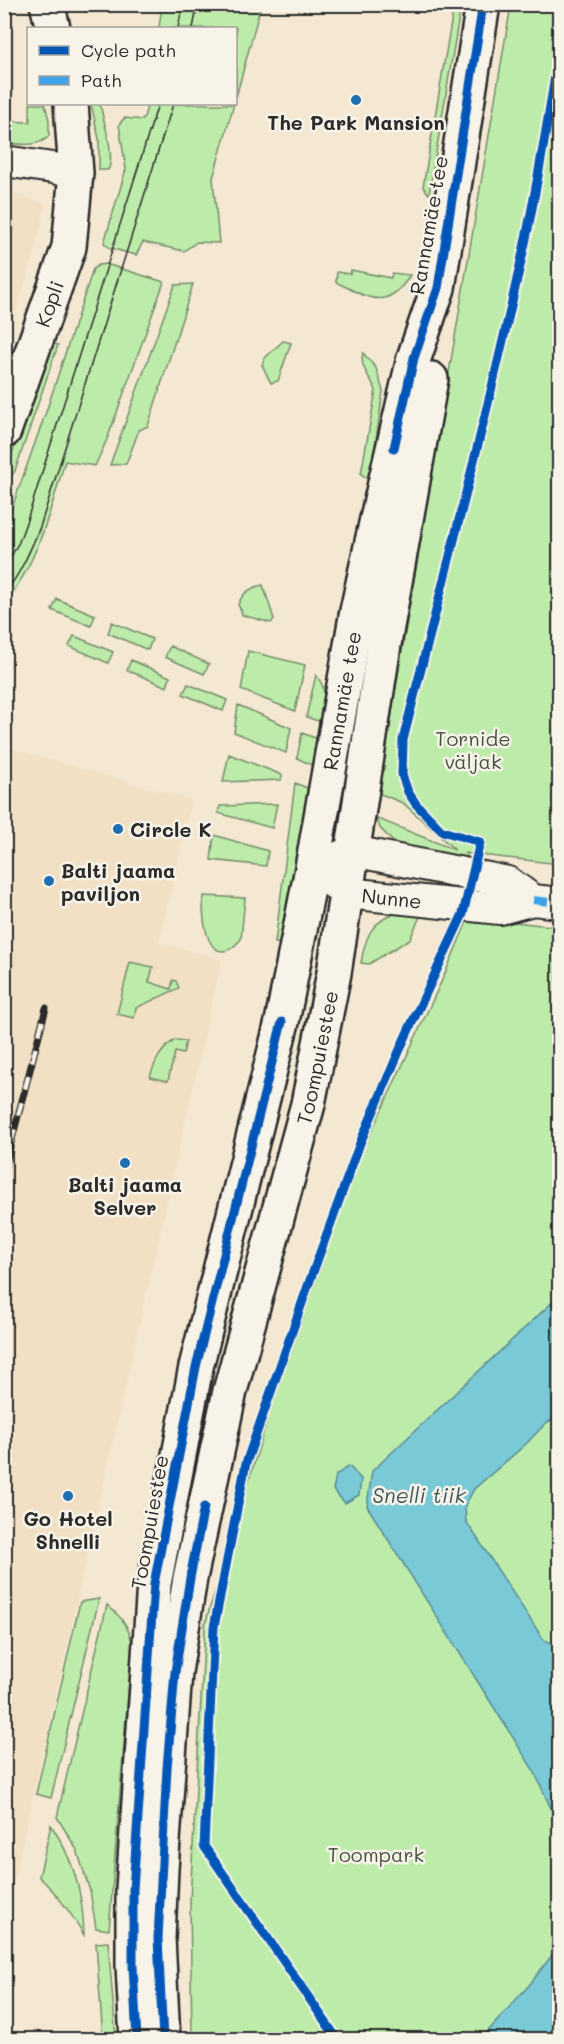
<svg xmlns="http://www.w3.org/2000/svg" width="564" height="2044" font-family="Mali,sans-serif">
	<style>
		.built { fill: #f2e0c4 }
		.green { fill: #bdecaa; stroke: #748c6a; stroke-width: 1.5 }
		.water { fill: #79c9d6; stroke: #5a8a92; stroke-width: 1.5 }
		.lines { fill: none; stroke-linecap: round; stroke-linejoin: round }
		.street-casing { stroke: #2b2b2b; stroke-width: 34 }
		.secondary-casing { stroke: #2b2b2b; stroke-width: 38 }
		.street { stroke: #f7f3e8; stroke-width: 30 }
		.secondary { stroke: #f7f3e8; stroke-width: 33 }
		.tram { stroke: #2b2b2b; stroke-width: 1.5 }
		.rail-casing { stroke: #2b2b2b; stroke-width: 7 }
		.rail { stroke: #f7f3e8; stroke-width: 4.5; stroke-dasharray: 14; stroke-linecap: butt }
		.quiet { stroke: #3ea3eb; stroke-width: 8; stroke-dasharray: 15 8; stroke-linecap: butt }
		.cycleway-casing { stroke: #f7f3e8; stroke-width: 13 }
		.cycleway { stroke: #0057b8; stroke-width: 9 }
		.poi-dot { fill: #1f6fb2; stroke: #f7f3e8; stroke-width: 2 }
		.labels { text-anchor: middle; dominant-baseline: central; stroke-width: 5; stroke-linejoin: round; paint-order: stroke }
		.poi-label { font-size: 20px; font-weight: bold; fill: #2b2b2b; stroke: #f7f3e8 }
		.street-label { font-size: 20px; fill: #2b2b2b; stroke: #f7f3e8 }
		.park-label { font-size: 20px; fill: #485244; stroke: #f7f3e8 }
		.water-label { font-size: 21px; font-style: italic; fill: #425a5e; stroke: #f7f3e8 }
	</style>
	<rect width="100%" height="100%" fill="#f4e8d3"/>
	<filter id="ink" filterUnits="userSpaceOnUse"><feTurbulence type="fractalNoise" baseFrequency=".0167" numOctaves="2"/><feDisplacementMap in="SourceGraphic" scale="12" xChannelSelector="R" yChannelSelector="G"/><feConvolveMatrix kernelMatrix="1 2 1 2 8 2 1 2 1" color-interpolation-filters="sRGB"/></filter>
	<g filter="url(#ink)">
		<path class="built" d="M5,190L46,204L34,256L5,346Z
			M5,747L192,800L159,943L222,959L5,1921Z"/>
		<path class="green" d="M162,5H261L236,97V28H159Z
			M454,5H461L429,194L423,187Z
			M511,5H559V864L464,853L467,855L466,862L437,852L395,844L380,828L376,818L455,850L403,803L378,793Z
			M30,104H45L49,120V136C38,148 19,144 5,143V121L30,122Z
			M91,104H100C103,120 116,156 108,170H99V139Z
			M148,104H234L213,178L219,243L197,242L184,251L143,242L136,255L110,248L104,243L126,169L119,125L124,118L143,120Z
			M106,264L164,282L108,437L95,466L65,461C50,511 38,562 5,603V527L46,412L93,269L99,265Z
			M351,270L391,278L392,273L410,275C387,313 367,297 336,282L337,272L350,274Z
			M193,284L148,426L139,430L126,464L110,465L175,285Z
			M283,341L291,343L278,381L271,383L262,365L265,358Z
			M50,342L58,345L15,471L12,475H5Z
			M363,353L376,368L383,391L373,460L367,478L361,474L376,390C371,378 359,367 363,353Z
			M263,585L274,619L271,623L242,615L241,610L238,605C242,593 252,587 263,585Z
			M57,599L95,615L91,626L52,610Z
			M112,622L152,639L148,650L108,633Z
			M74,636L113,652L108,663L69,646Z
			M170,646L209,664L204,674L165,657Z
			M248,651L305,665L295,711L241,690Z
			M131,660L170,677L167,687L127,670Z
			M316,675C329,690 324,705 321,722L306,717Z
			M188,684L227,700L223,711L183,694Z
			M238,705L291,728L286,753L234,732Z
			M302,733L318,739L313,766L297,758Z
			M229,754L282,775L281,780L223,782Z
			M295,783L312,790L284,945L275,943Z
			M277,804L272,828L218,813L220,806Z
			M214,835L268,851L266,866L211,860Z
			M204,896L245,898L241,939C238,942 234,947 230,949C205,962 201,910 204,896Z
			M404,910L422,912L410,939L369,964L361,963C366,932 373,920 404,910Z
			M469,917L559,927V2039L192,2040L190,1900L205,1624L270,1411L321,1267L349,1180L443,978Z
			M130,962L153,967L149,982L171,989L173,980L176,981L179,988L136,1008L134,1018L117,1014Z
			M175,1040L186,1041L183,1054L175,1052L168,1081L150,1077C155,1061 161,1049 175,1040Z
			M99,1599L51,1798L36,1794L80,1602Z
			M107,1605C122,1618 128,1624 132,1643L109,1930L96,1928L90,1891L77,1850L57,1817Z
			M51,1825C74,1860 83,1893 84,1935C71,1913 58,1894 39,1877Z
			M5,1853L11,1969L5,1967Z
			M108,1942L116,2039H103L96,1943Z"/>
		<path class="water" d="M559,1296V1416L546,1423L526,1444L474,1489L465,1506L466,1521L543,1639L559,1647V1826L534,1771L367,1506L372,1471Z
			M349,1466L361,1479L359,1495L345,1503L333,1490L336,1475Z
			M559,1946V2039H481L530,1984Z"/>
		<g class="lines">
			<g class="street-casing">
				<g id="street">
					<path d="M4,161L53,168L76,173"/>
					<path d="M331,860L353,851L508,882L533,900"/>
					<path id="s1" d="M312,868L347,893L500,909L533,900L560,903"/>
				</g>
			</g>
			<g class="secondary-casing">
				<g id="secondary">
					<path d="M47,4L53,28"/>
					<path id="s2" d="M4,431L69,247L76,173L71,104"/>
					<path id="s3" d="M137,2040L133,1966V1889L154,1584L196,1367L282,1022L312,868L357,611L380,505L414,358L438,288L483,4"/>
					<path id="s4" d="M163,2040L158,1938L161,1869L175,1672L190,1578L230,1391L308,1104L334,973L385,638L431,379"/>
				</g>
			</g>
			<use href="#street" class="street"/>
			<use href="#secondary" class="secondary"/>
			<path class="tram" d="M178,28L183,4
				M193,28L198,4
				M4,569L19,542L28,517L158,104
				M4,594C21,573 30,551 40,527L173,104"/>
			<g class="rail-casing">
				<path id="rail" d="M4,1013L9,996
					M4,1170L46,1008"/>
			</g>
			<use href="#rail" class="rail"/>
			<path class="quiet" d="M533,900L560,903"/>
			<g class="cycleway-casing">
				<path id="cycleway" d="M394,448L414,358L438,288L483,4
					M137,2040L133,1966V1889L154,1584L196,1367L282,1022
					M163,2040L158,1938L167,1768L175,1672L190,1578L204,1507
					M338,2040L204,1846L214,1627L246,1463L309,1283L360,1143L404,1040L463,914L480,842L442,831L416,804L408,792L402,775L403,740C445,574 489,409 525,243C539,178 549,112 560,46"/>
			</g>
			<use href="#cycleway" class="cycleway"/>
		</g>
	</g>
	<g class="poi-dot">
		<circle cx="356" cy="100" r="6"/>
		<circle cx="118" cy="829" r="6"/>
		<circle cx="49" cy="881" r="6"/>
		<circle cx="125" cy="1163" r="6"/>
		<circle cx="68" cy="1496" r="6"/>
	</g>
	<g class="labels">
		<g class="poi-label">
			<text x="356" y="122">The Park Mansion</text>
			<text x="130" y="829" text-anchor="start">Circle K</text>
			<text x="61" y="870" text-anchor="start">Balti jaama<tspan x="61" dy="23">paviljon</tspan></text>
			<text x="125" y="1184">Balti jaama<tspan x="125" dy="23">Selver</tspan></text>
			<text x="68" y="1518">Go Hotel<tspan x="68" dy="23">Shnelli</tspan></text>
		</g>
		<g class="street-label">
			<text transform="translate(428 225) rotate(-80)">Rannamäe tee</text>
			<text stroke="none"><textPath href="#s2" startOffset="135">Kopli</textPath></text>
			<text stroke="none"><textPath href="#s3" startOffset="1360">Rannamäe tee</textPath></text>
			<text stroke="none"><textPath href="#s1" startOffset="88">Nunne</textPath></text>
			<text stroke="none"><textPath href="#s4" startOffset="1000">Toompuiestee</textPath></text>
			<text transform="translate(149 1522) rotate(-80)">Toompuiestee</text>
		</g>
		<g class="park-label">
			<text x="473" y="738">Tornide<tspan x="473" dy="23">väljak</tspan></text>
			<text x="376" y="1854">Toompark</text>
		</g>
		<g class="water-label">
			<text x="419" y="1494">Snelli tiik</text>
		</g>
	</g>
	<rect width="564" height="2044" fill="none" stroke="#f7f3e8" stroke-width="24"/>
	<rect x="12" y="12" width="540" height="2020" fill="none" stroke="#2b2b2b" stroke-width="2" filter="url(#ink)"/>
	<rect x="27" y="27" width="210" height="78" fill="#f7f3e8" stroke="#a5a39c" stroke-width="1.5"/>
	<rect x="39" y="46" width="30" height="9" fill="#0057b8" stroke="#a5a39c" stroke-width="1.5"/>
	<text x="81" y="57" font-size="18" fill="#2b2b2b">Cycle path</text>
	<rect x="39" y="76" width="30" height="9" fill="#3ea3eb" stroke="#a5a39c" stroke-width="1.5"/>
	<text x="81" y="87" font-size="18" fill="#2b2b2b">Path</text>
</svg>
